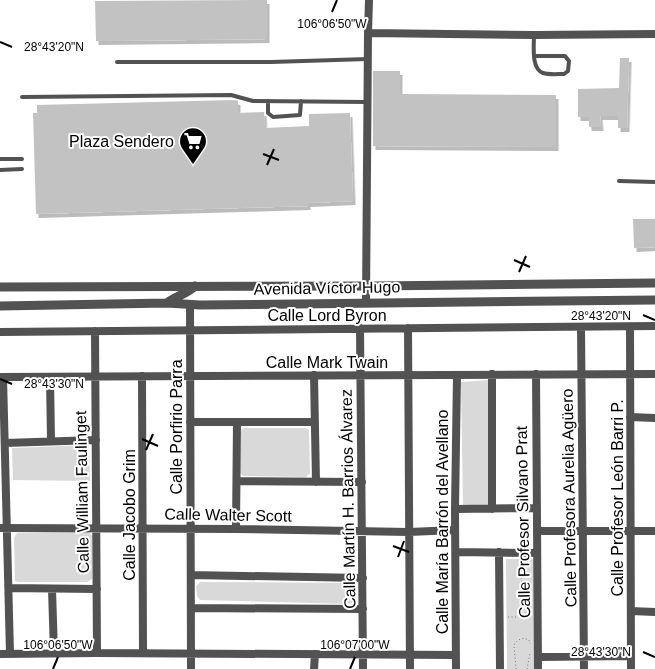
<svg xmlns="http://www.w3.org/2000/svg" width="655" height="669" font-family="Helvetica,sans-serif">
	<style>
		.green { fill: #d9d9d9 }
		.building { fill: #c2c2c2; filter: url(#shadow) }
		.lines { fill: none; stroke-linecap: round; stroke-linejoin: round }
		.path { stroke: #747474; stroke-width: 1; stroke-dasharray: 1 2.5; stroke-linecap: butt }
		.service { stroke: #525252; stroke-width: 4 }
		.minor { stroke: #525252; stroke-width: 8 }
		.tertiary { stroke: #525252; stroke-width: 9 }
		.ticks { fill: none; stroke: #000; stroke-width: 2 }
		.labels { text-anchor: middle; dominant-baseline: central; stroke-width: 4; stroke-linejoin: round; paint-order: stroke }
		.poi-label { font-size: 16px; fill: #000; stroke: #fff; text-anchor: end }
		.street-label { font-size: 16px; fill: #000; stroke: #fff }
		.ticks-label { font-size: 12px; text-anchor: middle; fill: #000; stroke: #fff; stroke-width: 4; stroke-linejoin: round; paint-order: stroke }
	</style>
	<defs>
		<filter id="shadow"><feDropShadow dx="2.5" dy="4" stdDeviation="0" flood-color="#0004"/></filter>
	</defs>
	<rect width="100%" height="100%" fill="#fff"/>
	<path class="green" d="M489,380L490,506H463L461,382Z
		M244,428H306L309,430L310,473L306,477L243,476L240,473L241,430Z
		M89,445L90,481L13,480L12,448Z
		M89,532L92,536V579L87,582H18L15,581L14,538L17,533Z
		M506,559H535V669H507Z
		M200,582L351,583L355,586L356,600L350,604L200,600L197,596L196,586Z"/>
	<path class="building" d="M267,0V39L96,41L95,1Z
		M620,58H629L627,128H618V116H600L601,127H589V117H578V89L619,88Z
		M373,71H400V94L556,95V147L373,146Z
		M234,100L238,101V113L264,112L265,128L309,126V114L350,113L353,201L308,203V206L36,214L33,113H37V105Z
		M633,219H655V247L634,248Z"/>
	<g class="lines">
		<path class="path" d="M521,560L522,601
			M508,617H517
			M516,669L514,645C518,639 522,637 529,640L530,644
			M527,669L530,653"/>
		<path class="service" d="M534,35C534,46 531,69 543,73C549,75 558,74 564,74L568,71L569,61L565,56H535
			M117,62H271L368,59
			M22,97L231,95L253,101L367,102
			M268,101V113L273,117L300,115L301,101
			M0,159H22
			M0,170L22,169
			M619,181L655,182"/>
		<path class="minor" d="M368,33L369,0
			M366,302L368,33L534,35L655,34
			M190,304L191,669
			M581,327L584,669
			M630,327L631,669
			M360,328L363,669
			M408,328L410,669
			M95,331L97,653
			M0,332L655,326
			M536,374L538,669
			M314,375L316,482
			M142,376L143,653
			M0,377L655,374
			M3,377L10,654
			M50,377L51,441
			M630,417L655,418
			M190,422H315
			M5,443L96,440
			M237,481L362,482
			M455,509L537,508
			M492,509V374
			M0,528L236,529L409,532L455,530
			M236,529L237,422
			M537,531H655
			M456,552L537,553
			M499,552L500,669
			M191,575L363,578
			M9,588L97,589
			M52,589L54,653
			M191,608L363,609
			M631,611L655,612
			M0,654L97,653L456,655
			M538,657L631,656
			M314,669L315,654
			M456,669L455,509L457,375"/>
		<path class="tertiary" d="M0,287L374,286L655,283
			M167,303C176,296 187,294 195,286
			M0,306L167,303L200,305L655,300"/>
	</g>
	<path class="ticks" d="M332,12L337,0M0,42L12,47M263,154L279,160M267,165L274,149M514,260L530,267M519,272L526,256M643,315L655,320M0,379L12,384M142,439L158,446M146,450L153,434M393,546L409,552M398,557L404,541M643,652L655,657M53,669L58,657M350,669L355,657"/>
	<defs>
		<g id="supermarket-pin" transform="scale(1.4375)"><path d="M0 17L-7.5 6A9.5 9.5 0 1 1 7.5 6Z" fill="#000" stroke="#fff"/><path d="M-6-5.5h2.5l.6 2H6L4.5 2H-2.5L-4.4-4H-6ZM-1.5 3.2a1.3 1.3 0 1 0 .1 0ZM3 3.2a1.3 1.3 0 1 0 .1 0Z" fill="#fff"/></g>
	</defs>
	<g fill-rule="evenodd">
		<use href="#supermarket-pin" x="193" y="141"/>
	</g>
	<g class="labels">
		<g class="poi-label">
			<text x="174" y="141">Plaza Sendero</text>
		</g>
		<g class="street-label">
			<text transform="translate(327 288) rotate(-1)">Avenida Víctor Hugo</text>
			<text x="327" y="315">Calle Lord Byron</text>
			<text x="327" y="362">Calle Mark Twain</text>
			<text transform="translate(176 427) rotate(-90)">Calle Porfirio Parra</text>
			<text transform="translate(82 492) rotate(-91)">Calle William Faulinget</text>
			<text transform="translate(569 498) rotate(-91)">Calle Profesora Aurelia Agüero</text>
			<text transform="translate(617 498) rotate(-90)">Calle Profesor León Barri P.</text>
			<text transform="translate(348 499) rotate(-91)">Calle Martín H. Barrios Álvarez</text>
			<text transform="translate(129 515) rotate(-90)">Calle Jacobo Grim</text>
			<text transform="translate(228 515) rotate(1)">Calle Walter Scott</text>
			<text transform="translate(442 522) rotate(-90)">Calle María Barrón del Avellano</text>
			<text transform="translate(523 522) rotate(-91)">Calle Profesor Silvano Prat</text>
		</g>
	</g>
	<g class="ticks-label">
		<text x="332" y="28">106°06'50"W</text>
		<text x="54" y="51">28°43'20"N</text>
		<text x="601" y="320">28°43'20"N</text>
		<text x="54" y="388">28°43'30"N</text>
		<text x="58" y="649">106°06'50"W</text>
		<text x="355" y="649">106°07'00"W</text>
		<text x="601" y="656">28°43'30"N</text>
	</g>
</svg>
